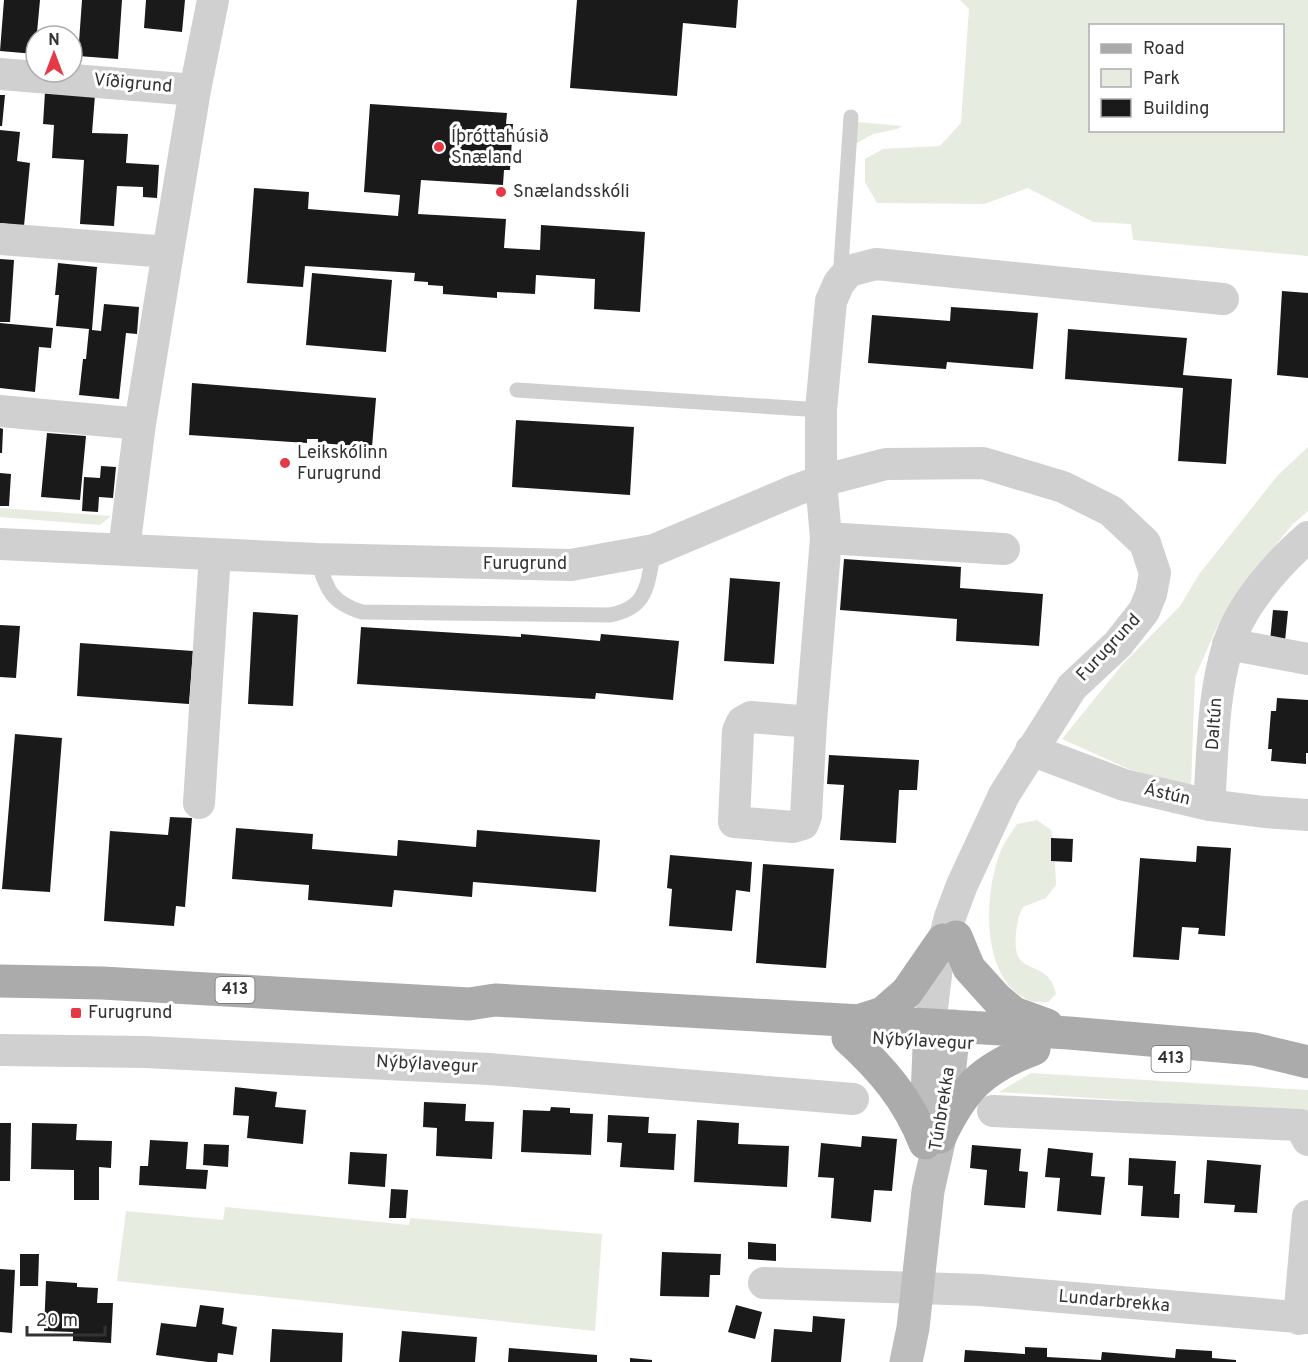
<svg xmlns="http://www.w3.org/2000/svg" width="1308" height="1362" font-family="Overpass,sans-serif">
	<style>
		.green { fill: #e6ecdf; fill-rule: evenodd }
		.building { fill: #1a1a1a }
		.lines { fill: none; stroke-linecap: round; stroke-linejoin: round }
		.lane { stroke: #d0d0d0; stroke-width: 15 }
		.street { stroke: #d0d0d0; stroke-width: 32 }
		.secondary { stroke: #bdbdbd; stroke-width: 33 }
		.primary { stroke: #ababab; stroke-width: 33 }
		.poi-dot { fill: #e63946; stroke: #fff; stroke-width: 2 }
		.labels { text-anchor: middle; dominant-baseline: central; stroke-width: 6; stroke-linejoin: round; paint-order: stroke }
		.shield { fill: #fff; stroke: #707070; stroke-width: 1.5 }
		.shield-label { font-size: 16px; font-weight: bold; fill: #333 }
		.street-label { font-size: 18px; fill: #333; stroke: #fff }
		.poi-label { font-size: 18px; fill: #333; stroke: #fff; text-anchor: start }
	</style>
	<rect width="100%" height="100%" fill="#fff"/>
	<path class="green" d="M960,0H1308V256L1133,240L1131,224L1093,222L1028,188L984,204L877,203L865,182V159L883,149L940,146L961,123L969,9ZM1090,26H1282V130H1090Z
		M857,122L902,126L897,129L873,134L857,143L855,141Z
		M1308,447V511L1292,525L1237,593L1217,627L1195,677L1191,787L1131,770L1062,739L1122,665L1180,606L1200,573L1278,475Z
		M0,508L111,516L100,525L0,517Z
		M1037,820L1051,830L1054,843L1056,885L1046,898L1023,907C1018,916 1017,924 1016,934C1011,981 1048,955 1056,994L1048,1002C1041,1002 1032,1003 1026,999C979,975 984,889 1002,848C1006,840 1012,832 1017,824Z
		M1031,1073L1308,1090V1115L1288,1111L999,1092Z
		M225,1207L409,1225L410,1218L602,1234L595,1331L117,1281L126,1211L223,1220Z"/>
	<path class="building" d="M4,0H40L35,54L0,51Z
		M82,0H122L118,59L78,56Z
		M146,0H185L182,32L144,28Z
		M577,0H738L736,28L683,23L677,96L570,88Z
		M45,92L95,95L92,133L128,134L126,163L159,165L157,198L143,197V187L117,186L114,226L80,224L84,160L52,158L54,125L43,124Z
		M0,95H5L2,126H0Z
		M370,104L507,113L506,124H513L510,170H504L503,185L421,180L418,214L506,219L504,248L540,250L541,225L645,232L640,312L594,309L595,279L536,275L535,294L497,292V298L443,294V286L428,285V282L414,281L415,273L305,266L303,287L247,283L254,188L309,192L308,209L398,216L400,195L364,192Z
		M0,130L20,132L17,161L30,163L24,226L0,223Z
		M0,259L14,260L10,322H0Z
		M58,263L97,267L92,330L101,331L104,304L139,307L137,334L126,333L119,399L79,395L83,359H86L89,329L56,326L59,295H55Z
		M312,273L392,280L386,352L306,345Z
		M1282,291L1308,293V378L1277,375Z
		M951,307L1038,313L1033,369L947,362L946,369L868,363L872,315L950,321Z
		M0,323L53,328L51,348L39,347L35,392L0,388Z
		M1068,329L1187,338L1183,375L1232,379L1226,464L1178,461L1183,388L1065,379Z
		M192,383L376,398L372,447L318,443V439H307V443L189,435Z
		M516,420L634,427L630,495L512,487Z
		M0,428L3,429L2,453H0Z
		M47,433L86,436L80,500L41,497Z
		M101,466L116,467L113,498L99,497L98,512L82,511L84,477L100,478Z
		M0,473L11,474L9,506H0Z
		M844,559L961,567L960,588L1043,594L1039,646L956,641L957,619L840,610Z
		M730,578L780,582L774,664L724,661Z
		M1273,610L1288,611L1285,641H1270Z
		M253,612L298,615L293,706L248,704Z
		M0,625L20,626L16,678L0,677Z
		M361,627L521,637V634L600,641L601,634L679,641L673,700L596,693L595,699L357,684Z
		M80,643L193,651L189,704L77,696Z
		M1277,698L1308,700V753H1306V764L1271,761L1272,749H1268L1271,711H1276Z
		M15,734L62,738L50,892L2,889Z
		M829,755L919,760L917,790H899L896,843L840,840L844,785L827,784Z
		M170,817L192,818L185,907L176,906L174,926L104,921L110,831L168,835Z
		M236,828L313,834L312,849L397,856L398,840L476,847L477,830L600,840L596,892L473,882L472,897L394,890L392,907L308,900L309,885L232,879Z
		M1051,838L1073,839L1072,862L1051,861Z
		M1197,846L1231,848L1225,936L1198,934L1199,928L1182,927L1179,960L1133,957L1140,858L1196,862Z
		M670,855L752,862L750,892L736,890L732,931L669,926L672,889L667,888Z
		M763,864L834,869L826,968L756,963Z
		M235,1087L277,1092L275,1107L306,1110L303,1144L247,1138L249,1116L233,1115Z
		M424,1102L466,1104L465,1121L494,1122L492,1159L436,1156L437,1128L423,1127Z
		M551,1107L570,1108V1113L593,1114L591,1155L521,1152L523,1110L550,1111Z
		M608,1115L649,1117L648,1133L676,1134L674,1170L620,1167L622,1143L607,1142Z
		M697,1120L739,1123L738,1144L789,1146L787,1187L694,1182Z
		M0,1123H11L10,1181H0Z
		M32,1123L77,1124L76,1140L112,1141L111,1168L99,1167V1200H74V1170L31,1169Z
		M862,1136L897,1139L892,1191L874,1190L871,1222L831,1218L834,1178L818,1177L821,1143L861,1147Z
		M150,1140L188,1142L186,1169L208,1170L206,1189L139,1185L140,1166H148Z
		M204,1144L229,1145L228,1167L203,1165Z
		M972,1145L1021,1149L1019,1171L1028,1172L1025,1208L984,1205L987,1170L970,1168Z
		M1048,1148L1093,1153L1091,1176L1105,1177L1101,1215L1057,1211L1060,1178L1045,1177Z
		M350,1152L387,1154L385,1187L348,1184Z
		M1129,1158L1176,1161L1174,1194H1180L1179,1218L1141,1216L1143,1186L1128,1185Z
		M1207,1160L1261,1165L1257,1213L1234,1212L1235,1205L1204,1203Z
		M391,1189L408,1190L406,1218H389Z
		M748,1242L776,1244V1261L748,1259Z
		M662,1252L721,1254L720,1275H710L709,1297L660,1296Z
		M20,1254H39L38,1286H20Z
		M0,1269L15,1270L12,1333L0,1332Z
		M46,1281L77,1283V1287L98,1288L97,1303H113L111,1343L73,1341V1332L44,1331Z
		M200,1305L224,1308L222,1324L237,1327L233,1355L218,1353L217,1362H208L156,1355L161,1323L196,1327Z
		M736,1305L762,1312L755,1339L728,1332Z
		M813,1316L845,1319L841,1362H771L774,1329L812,1332Z
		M272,1329L343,1333L342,1362H270Z
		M402,1331L477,1337L475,1362H399Z
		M1025,1347L1047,1348V1357L1101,1360L1102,1352L1175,1358L1176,1349L1212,1351V1358L1236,1360V1362H964L965,1350L1025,1354Z
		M509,1348L597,1355V1362H508Z
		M630,1358L652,1360V1362H630Z"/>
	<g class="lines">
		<path class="lane" d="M840,279L851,117
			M517,390L821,410
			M317,559C327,589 330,602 362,612L609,615C649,608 647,584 654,550"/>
		<path class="street" d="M0,74L195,90
			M0,239L168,252L140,424L124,549
			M168,252L195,90L213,0
			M0,411L140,424
			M826,538L1004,549
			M0,544L317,559L571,565L654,550L796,490L821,481L886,464L983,463L1063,487L1111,511L1145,543L1155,573L1151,594L1144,611L1118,644L1072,687L1004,795L962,885L950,917L937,967L930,1025
			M1228,644L1308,659
			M811,722L751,717L742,722L738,731L734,822L793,827L803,824L806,816L811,722L826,538L821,481V410L831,301L839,283L849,271L876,264L1223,299
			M1031,750L1124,785L1209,805L1264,812L1308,815
			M199,803L215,554
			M1209,805C1213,752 1212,697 1228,646C1240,606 1277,564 1308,537
			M0,1050L145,1052L489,1069L853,1099
			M993,1111L1300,1125L1308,1140
			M764,1283L980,1290L1308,1318
			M1299,1319L1308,1216"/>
		<path class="secondary" d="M927,1096L930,1025
			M906,1362L913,1328L928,1191L940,1137L950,1067L954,1026"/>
		<path class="primary" d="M956,937L969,968L997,999L1014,1013L1047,1025
			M0,981L102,983L469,1004L495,1000L1069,1033L1254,1049L1308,1062
			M861,1020L883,1013L907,992L943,940
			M848,1038C882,1069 908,1099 925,1143
			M940,1137C963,1088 983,1068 1034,1049"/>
	</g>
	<g class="poi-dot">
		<circle cx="439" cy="147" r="6"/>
		<circle cx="501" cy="192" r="6"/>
		<circle cx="285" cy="463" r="6"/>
		<rect x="70" y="1007" width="12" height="12" rx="3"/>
	</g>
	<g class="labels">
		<g class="shield">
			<rect x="215.5" y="977" width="39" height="26" rx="4.5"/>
			<rect x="1151.5" y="1046" width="39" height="26" rx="4.5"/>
		</g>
		<g class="shield-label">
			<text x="235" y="990">413</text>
			<text x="1171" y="1059">413</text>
		</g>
		<g class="street-label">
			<text transform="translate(133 84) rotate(5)">Víðigrund</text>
			<text x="525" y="564">Furugrund</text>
			<text transform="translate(1109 648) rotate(-47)">Furugrund</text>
			<text transform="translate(1215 724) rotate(-86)">Daltún</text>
			<text transform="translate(1167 795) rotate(13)">Ástún</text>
			<text transform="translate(923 1042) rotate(3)">Nýbýlavegur</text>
			<text transform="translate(427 1065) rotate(3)">Nýbýlavegur</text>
			<text transform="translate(943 1109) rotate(-81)">Túnbrekka</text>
			<text transform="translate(1114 1302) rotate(5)">Lundarbrekka</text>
		</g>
		<g class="poi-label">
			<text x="451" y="137">Íþróttahúsið<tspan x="451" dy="21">Snæland</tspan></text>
			<text x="513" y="192">Snælandsskóli</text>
			<text x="297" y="453">Leikskólinn<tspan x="297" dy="21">Furugrund</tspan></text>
			<text x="88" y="1013">Furugrund</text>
		</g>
	</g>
	<rect x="1089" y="24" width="195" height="108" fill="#ffffff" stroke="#adadad" stroke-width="1.5"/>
	<rect x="1101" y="44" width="30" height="9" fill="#ababab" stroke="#adadad" stroke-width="1.5"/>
	<text x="1143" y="54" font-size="18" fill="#333333">Road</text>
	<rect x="1101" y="69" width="30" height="18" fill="#e6ecdf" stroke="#adadad" stroke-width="1.5"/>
	<text x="1143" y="84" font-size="18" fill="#333333">Park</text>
	<rect x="1101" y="99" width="30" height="18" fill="#1a1a1a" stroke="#adadad" stroke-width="1.5"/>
	<text x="1143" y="114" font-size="18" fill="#333333">Building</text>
	<g transform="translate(54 54)"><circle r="28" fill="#ffffff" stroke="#adadad" stroke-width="1.5"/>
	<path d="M0-4.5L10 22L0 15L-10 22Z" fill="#e63946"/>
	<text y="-9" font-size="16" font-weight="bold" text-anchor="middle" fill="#333333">N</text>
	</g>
	<path d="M27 1326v9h78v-9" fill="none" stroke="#333333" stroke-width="3"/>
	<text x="36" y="1326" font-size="18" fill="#333333" stroke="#ffffff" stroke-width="4.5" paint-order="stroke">20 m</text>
</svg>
